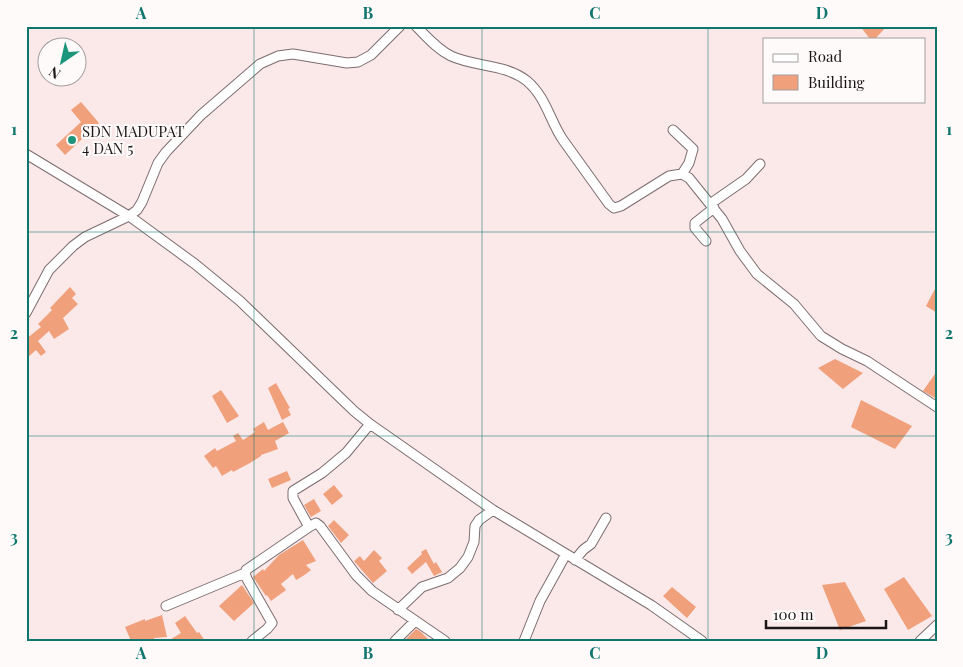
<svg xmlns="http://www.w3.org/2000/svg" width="963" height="667" font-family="'Playfair Display',serif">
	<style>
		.building { fill: #f0a07b }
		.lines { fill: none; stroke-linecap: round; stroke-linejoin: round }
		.minor-casing { stroke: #7d6d6e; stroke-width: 11 }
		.minor { stroke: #fff; stroke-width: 9 }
		.grid { fill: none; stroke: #0f766e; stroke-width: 1; stroke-opacity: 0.55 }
		.poi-dot { fill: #1d957a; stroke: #fefafa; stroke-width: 2 }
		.labels { text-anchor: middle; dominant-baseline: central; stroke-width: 4; stroke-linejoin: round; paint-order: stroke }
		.poi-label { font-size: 15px; fill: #1b1515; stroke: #fefafa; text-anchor: start }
		.neatline { fill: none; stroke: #0f766e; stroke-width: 2 }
		.grid-label { font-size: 16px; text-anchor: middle; font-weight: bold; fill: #0f766e }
	</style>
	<rect width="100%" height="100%" fill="#fbe9ea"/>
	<path class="building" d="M860,26H887L875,39H870Z
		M81,102L99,123L65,155L56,145L81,122L71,110Z
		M937,285V313L926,306Z
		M70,287L76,294L72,298L78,304L63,318L69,329L54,339L49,331L38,341L46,352L41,356L36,350L26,359V339L41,327L38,324L52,310L50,308Z
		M835,359L863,373L843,389L818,368Z
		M937,371V399L923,391Z
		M276,383L290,408L288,409L291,415L282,420L268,388Z
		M221,390L239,416L227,423L212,396Z
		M861,400L912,426L895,449L851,427Z
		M264,422L268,430L283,422L289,433L275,441L278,449L261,455V456L250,463L233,472L232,470L222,476L216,466L213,468L204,456L215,448L217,451L236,441L233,436L238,433L243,440L255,432L253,429Z
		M287,471L291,480L272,488L268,479Z
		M334,485L343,496L332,505L323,494Z
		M314,499L321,511L311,517L304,505Z
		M334,520L349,535L341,543L328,526Z
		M303,540L316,561L306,565L311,570L303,576L296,580L293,574L281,584L286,590L271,601L267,595L266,596L253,577L263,569L264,571L279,555Z
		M426,549L434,564L436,562L442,572L434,576L426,562L412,574L407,568L422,554L421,552Z
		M374,550L382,558L379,561L387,571L373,583L354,561L360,556L364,561Z
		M904,577L932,616L908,630L884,589Z
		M845,582L866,621L840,630L822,585Z
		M242,585L254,603L234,621L219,606Z
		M672,587L696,607L687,618L663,596Z
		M162,615L167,637L154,638L155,641H131L125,627L145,619V621Z
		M185,616L197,633L199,632L205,641H168L181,633L175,623Z
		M416,629L421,632L430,641H404Z"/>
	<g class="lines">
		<g class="minor-casing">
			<path id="minor" d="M416,26C427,37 437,49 451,56C475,67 506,64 527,81C546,97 550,121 563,140L609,204L614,208L621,206L669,176L682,174L689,178L722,219L740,251L757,274L794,304L821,336L842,349L867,361L937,407
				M673,130L693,149L689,163L682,174
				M26,154L132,218L195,264L240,301L354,411L370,424L493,510L651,605L702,641
				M710,204L746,179L760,164
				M706,241L695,228V223L714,208
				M26,313L49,270L73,246L85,237L129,216L137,210L142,202L158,163L166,152L201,115L260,64L278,56L293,54L347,63L358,62L371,55L400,26
				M309,527L316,523L320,526L356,575L372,591L445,641
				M575,560L583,550L591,544L606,518
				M166,606L245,573
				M398,610L422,587L448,578L460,568L468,557L474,542L475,526L479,520L493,510
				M252,641L267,629L272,623L247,579L245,573L246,570L309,527L293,498V491L322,473L346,453L370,424
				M395,641L415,621
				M524,641L540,601L566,554
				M920,641L937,625"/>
		</g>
		<use href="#minor" class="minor"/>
	</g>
	<path class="grid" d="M254,26V641M482,26V641M708,26V641M26,232H937M26,436H937"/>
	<circle class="poi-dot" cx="72" cy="140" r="5"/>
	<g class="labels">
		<g class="poi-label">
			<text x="82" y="131">SDN MADUPAT<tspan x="82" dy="17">4 DAN 5</tspan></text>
		</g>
	</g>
	<rect width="963" height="667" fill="none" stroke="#fefafa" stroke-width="55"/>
	<rect x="763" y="38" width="162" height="65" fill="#fefafa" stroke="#a39e9e"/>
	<rect x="773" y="54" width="25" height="8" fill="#ffffff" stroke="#a39e9e"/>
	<text x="808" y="62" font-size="15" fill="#1b1515">Road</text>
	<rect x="773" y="75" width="25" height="15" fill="#f0a07b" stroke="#a39e9e"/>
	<text x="808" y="88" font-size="15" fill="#1b1515">Building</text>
	<g transform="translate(62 62) rotate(214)"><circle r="24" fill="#fefafa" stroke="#a39e9e"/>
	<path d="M0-4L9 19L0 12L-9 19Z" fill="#1d957a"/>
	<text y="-8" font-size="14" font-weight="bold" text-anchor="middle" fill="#1b1515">N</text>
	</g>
	<path d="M766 620v8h120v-8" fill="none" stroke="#1b1515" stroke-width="2.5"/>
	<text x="773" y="620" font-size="15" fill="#1b1515" stroke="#fefafa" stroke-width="4" paint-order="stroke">100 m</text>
	<rect x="28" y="28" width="908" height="612" class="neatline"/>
	<g class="grid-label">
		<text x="141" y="19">A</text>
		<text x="368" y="19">B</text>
		<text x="595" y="19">C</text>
		<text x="822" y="19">D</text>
		<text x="14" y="135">1</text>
		<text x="949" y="135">1</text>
		<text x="14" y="339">2</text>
		<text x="949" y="339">2</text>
		<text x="14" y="543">3</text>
		<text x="949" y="543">3</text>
		<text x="141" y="659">A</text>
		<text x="368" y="659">B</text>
		<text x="595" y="659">C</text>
		<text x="822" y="659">D</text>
	</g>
</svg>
